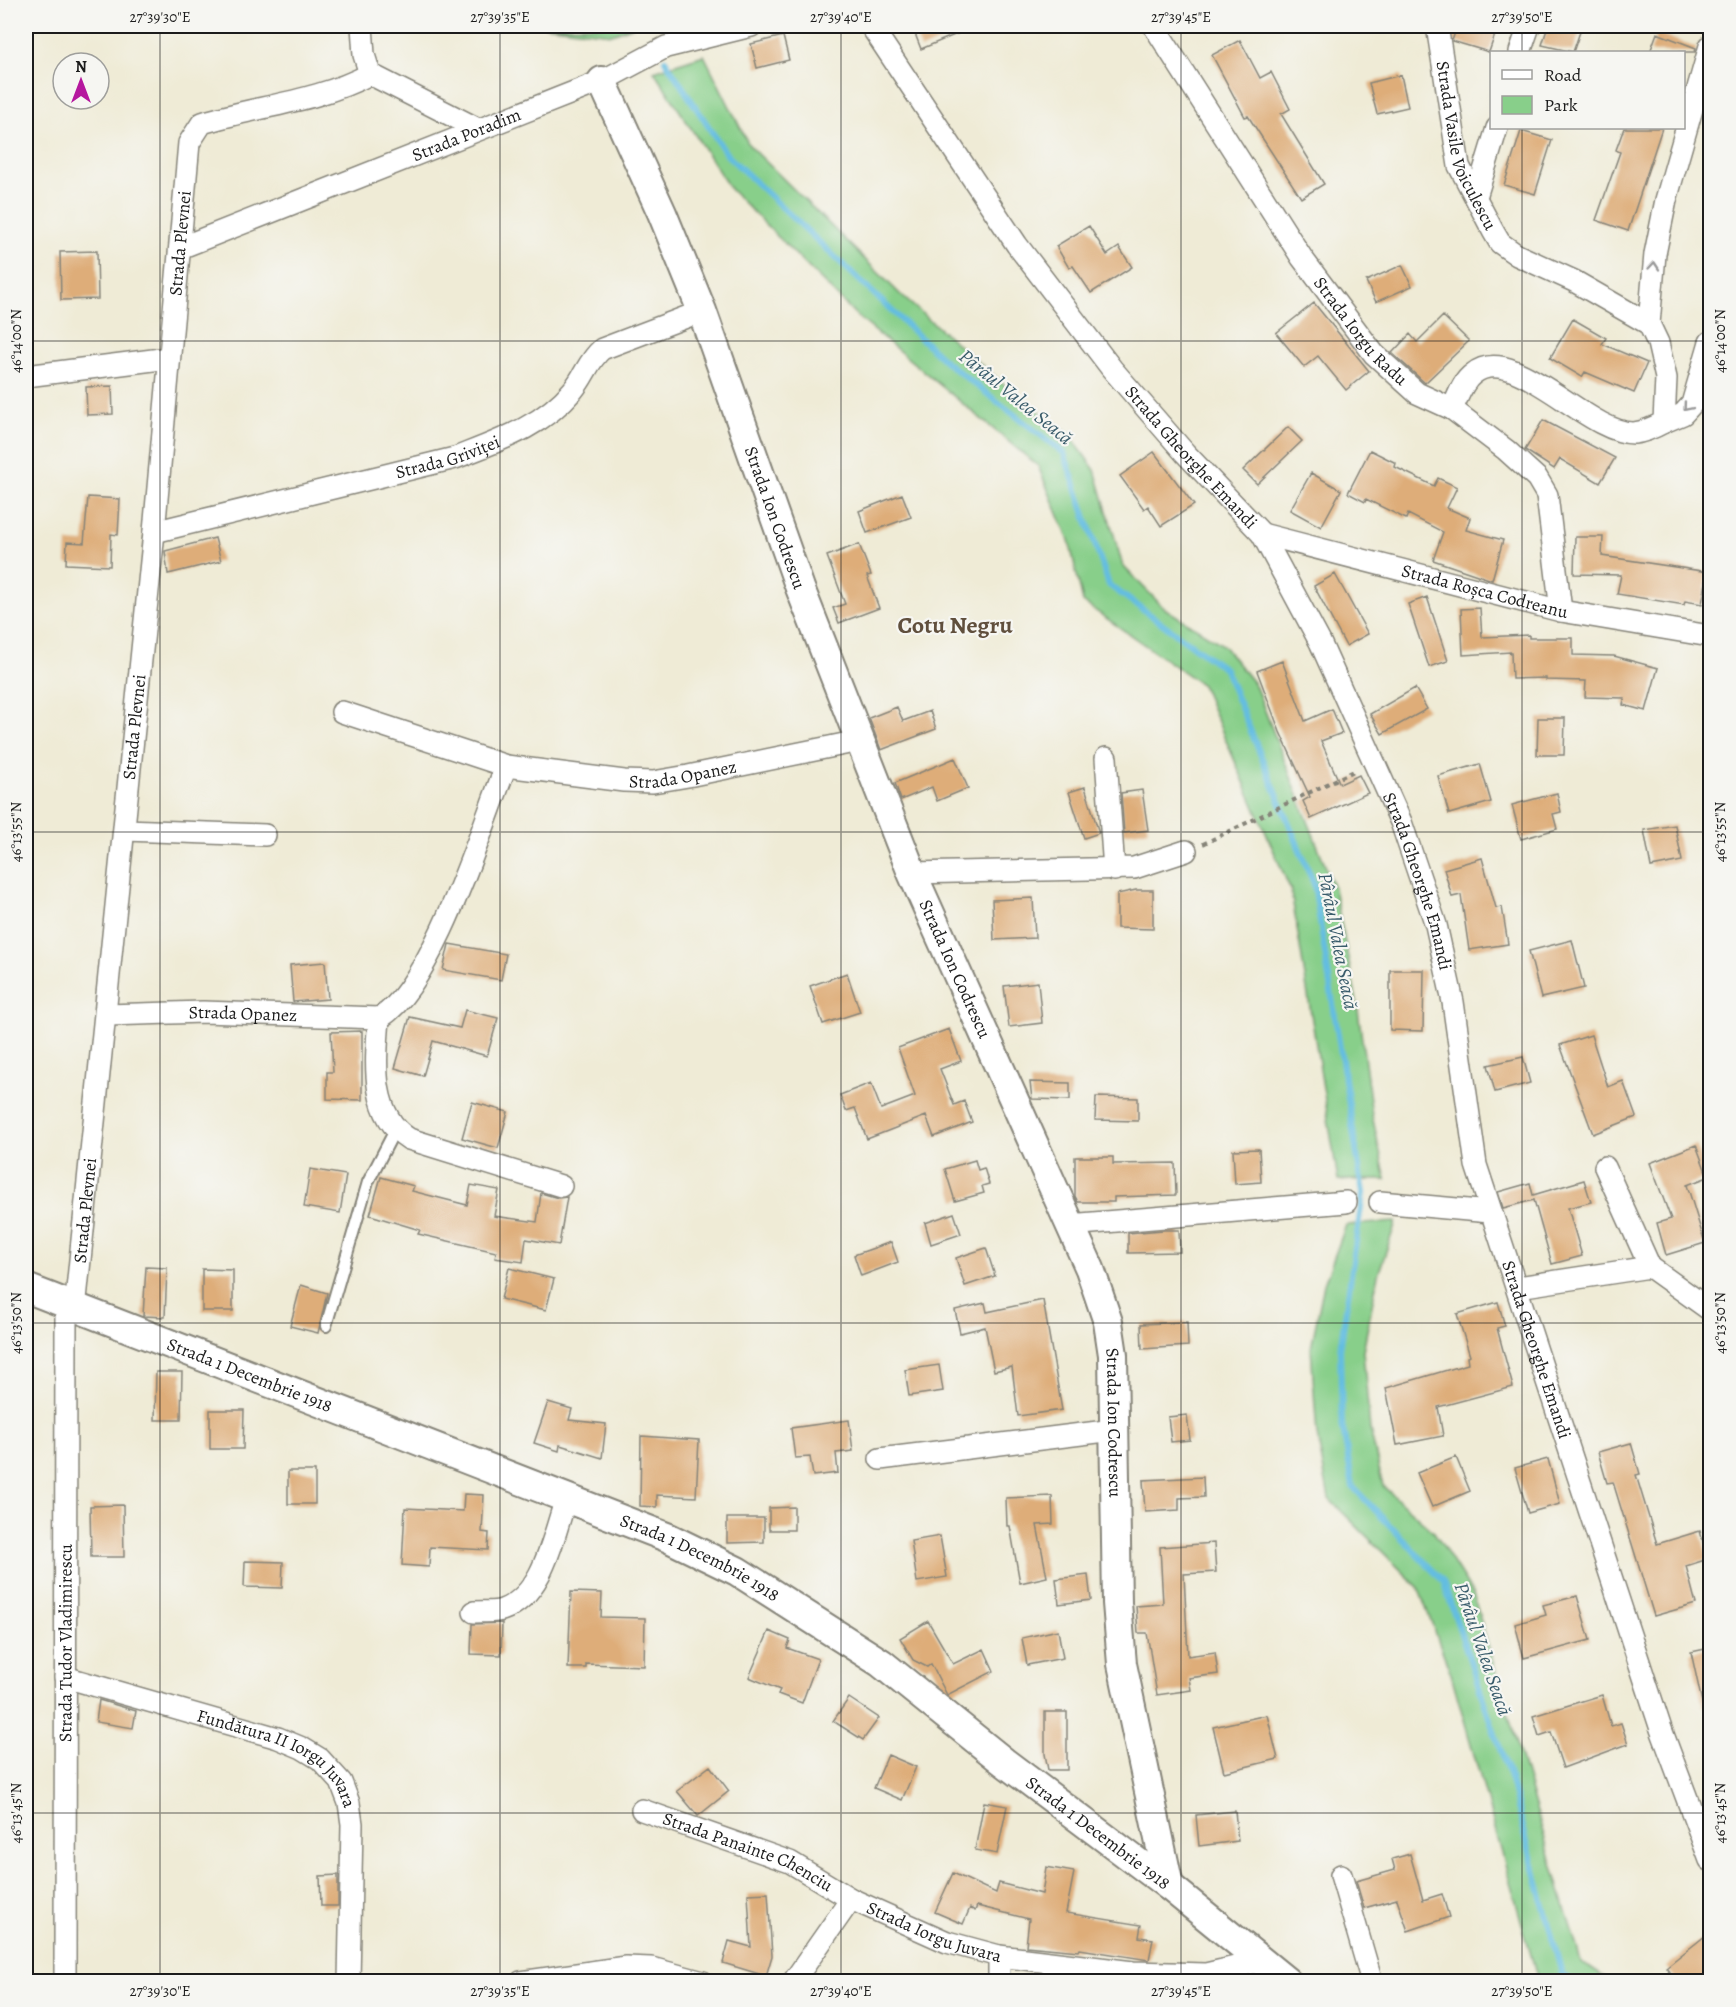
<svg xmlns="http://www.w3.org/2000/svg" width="1736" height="2007" font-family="Alegreya,serif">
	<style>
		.green { fill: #88cf8a; stroke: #527653; stroke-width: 1.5 }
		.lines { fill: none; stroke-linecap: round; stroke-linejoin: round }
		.stream { stroke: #64bde1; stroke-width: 6 }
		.building { fill: #dead79 }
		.service-casing { stroke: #868479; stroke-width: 14 }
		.minor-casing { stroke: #868479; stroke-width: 24 }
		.secondary-casing { stroke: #868479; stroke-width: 32 }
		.path { stroke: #868479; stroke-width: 4; stroke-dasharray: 4.5 4.5; stroke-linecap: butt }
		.service { stroke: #fff; stroke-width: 10 }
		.minor { stroke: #fff; stroke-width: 21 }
		.secondary { stroke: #fff; stroke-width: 28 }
		.oneway { stroke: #999 }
		.ticks { fill: none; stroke: #1c1c1c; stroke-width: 1.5; stroke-opacity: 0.45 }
		.labels { text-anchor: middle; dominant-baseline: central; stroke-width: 4.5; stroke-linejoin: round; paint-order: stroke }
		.street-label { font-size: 18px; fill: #1c1c1c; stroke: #f6f6f2 }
		.water-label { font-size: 20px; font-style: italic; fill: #395c6b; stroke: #f6f6f2 }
		.district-label { font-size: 24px; font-weight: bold; fill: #604f3d; stroke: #f6f6f2 }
		.neatline { fill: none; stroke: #1c1c1c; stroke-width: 2 }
		.ticks-label { font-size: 15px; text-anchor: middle; fill: #1c1c1c }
	</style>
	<rect width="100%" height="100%" fill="#f6f6f2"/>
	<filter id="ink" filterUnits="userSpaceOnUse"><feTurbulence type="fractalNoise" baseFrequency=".0167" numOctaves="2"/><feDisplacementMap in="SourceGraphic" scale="12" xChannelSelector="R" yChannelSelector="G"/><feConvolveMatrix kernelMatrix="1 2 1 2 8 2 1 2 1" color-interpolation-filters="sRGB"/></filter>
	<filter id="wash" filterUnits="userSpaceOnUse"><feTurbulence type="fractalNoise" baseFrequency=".008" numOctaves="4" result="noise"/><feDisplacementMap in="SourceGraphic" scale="24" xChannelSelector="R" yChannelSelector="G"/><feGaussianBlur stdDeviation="1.35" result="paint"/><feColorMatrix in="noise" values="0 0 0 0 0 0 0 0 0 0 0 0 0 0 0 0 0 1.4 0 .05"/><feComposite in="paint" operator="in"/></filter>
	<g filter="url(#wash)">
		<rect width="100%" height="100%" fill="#efebd6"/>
		<path class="green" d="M544,26H634L612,34Z
			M704,55L749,145L903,297L1007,387L1069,434L1095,470L1123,566L1164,608L1223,645L1255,685L1334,888L1357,1002L1372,1115L1386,1180H1338L1291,891L1202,685L1083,602L1069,540L1038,466L858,317L730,189L654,71Z
			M1396,1222L1378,1275L1363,1351L1370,1429L1383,1486L1434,1532L1473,1594L1581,1962L1610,1981L1538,1980L1451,1674L1418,1587L1329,1499L1317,1435L1311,1348L1324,1284L1346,1225Z"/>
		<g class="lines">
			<path class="stream" d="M665,60L727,155L946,362L1064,453L1109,585L1225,669L1314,884L1363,1193L1340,1350L1342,1423L1353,1487L1443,1581L1511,1781L1562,1974L1573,1982"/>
		</g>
		<g id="blocks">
			<path class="building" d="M912,26H976L921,49Z
				M1457,26H1498L1489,52L1452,41Z
				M1548,26H1582L1573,52L1542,45Z
				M1657,33L1696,48L1695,52H1650Z
				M783,36L789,60L757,68L751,44Z
				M1240,40L1260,78L1271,72L1290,109L1281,114L1324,184L1301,198L1248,116L1245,117L1212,55Z
				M1401,75L1408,107L1377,114L1369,83Z
				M1624,128H1662L1628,231L1596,220L1620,152L1616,150Z
				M1521,131L1552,140L1535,194L1504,185Z
				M1089,226L1107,255L1119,247L1132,267L1091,293L1073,266L1069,268L1056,246Z
				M97,251L98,299L61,300L60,252Z
				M1402,265L1412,286L1376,302L1366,281Z
				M1314,303L1369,371L1346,390L1318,356L1304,367L1276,333Z
				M1443,316L1469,341L1425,383L1392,353L1410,334L1417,342Z
				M1573,319L1606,338L1602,344L1647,363L1634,393L1585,372L1582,377L1550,358Z
				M112,386L113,414L87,415L86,387Z
				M1543,420L1615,458L1600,483L1560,459L1554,469L1525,450Z
				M1288,427L1302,441L1257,484L1243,470Z
				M1370,450L1396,463L1395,467L1434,486L1438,478L1457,487L1447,508L1470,518L1466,530L1503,540L1492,580L1433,560L1443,532L1408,514L1406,519L1366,499L1365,502L1348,493Z
				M1154,452L1194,505L1161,526L1148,506L1144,509L1120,476Z
				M1311,473L1341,490L1321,527L1290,510Z
				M902,494L911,517L867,533L859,511Z
				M88,497L120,499L118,535L111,534L110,566L66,564L67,542L84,543Z
				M1575,537H1603L1602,556L1708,572L1702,604L1685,601L1684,605L1617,594L1621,575L1574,574Z
				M215,538L221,561L168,574L165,551Z
				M859,544L871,575L867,576L879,608L839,623L833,608L845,604L827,556Z
				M1335,574L1368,634L1346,646L1314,586Z
				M1427,597L1448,661L1429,667L1408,604Z
				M1480,608L1482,637L1529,635V638H1573V655L1614,656L1658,668L1646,711L1623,705L1625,698L1585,697L1586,681L1546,680V678L1512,679L1511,652L1463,655L1461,609Z
				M1282,661L1305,721L1332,709L1342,733L1321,741L1340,784L1359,775L1368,793L1311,819L1303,801L1310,797L1280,732L1257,671Z
				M1415,688L1427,709L1382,734L1370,714Z
				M897,707L903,721L930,711L936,729L881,750L869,718Z
				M1538,718H1565L1564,755H1537Z
				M955,758L968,788L937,801L932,787L901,800L895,783Z
				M1480,764L1491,802L1449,814L1438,776Z
				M1085,787L1099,833L1084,838L1069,792Z
				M1142,790L1148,830L1124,833L1121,793Z
				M1557,793L1561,812L1553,814L1557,829L1521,839L1512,805Z
				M1675,825L1682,861L1651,867L1644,830Z
				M1482,858L1496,908L1502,907L1508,944L1469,950L1461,895L1452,897L1444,869Z
				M1136,890H1153V929L1117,928V894Z
				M1033,898L1035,938L994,940L992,900Z
				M1572,940L1584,988L1541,998L1529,951Z
				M449,944L506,954L501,980L443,970Z
				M325,962L328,999L293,1002L290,965Z
				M1390,970H1424L1423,1031L1390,1030Z
				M847,973L860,1012L823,1024L810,986Z
				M1038,982L1042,1023L1009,1027L1004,986Z
				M465,1010L498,1018L487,1056L433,1041L423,1076L395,1068L410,1017L460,1028Z
				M949,1029L961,1061L940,1069L954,1105L964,1101L972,1122L934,1137L926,1116L867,1139L855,1108L846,1111L840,1095L871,1083L881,1109L915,1096L898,1048Z
				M362,1031V1100L327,1099V1072H333L331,1032Z
				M1591,1035L1608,1087L1623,1081L1636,1117L1593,1134L1560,1045Z
				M1523,1057L1530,1083L1495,1092L1488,1065Z
				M1030,1082L1070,1083V1100L1032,1099Z
				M1096,1097L1138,1098V1121L1095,1120Z
				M472,1102L508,1112L498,1148L462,1138Z
				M1696,1145L1708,1177L1687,1185L1705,1243L1666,1255L1657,1223L1671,1219L1650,1163Z
				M1259,1149L1261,1182L1235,1184L1233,1150Z
				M1075,1157H1113V1164L1175,1163L1176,1195L1114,1197V1202H1078L1075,1196Z
				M975,1160L978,1170L984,1168L989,1184L982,1186L984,1193L955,1201L945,1169Z
				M310,1169L346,1175L340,1213L304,1207Z
				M381,1177L414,1186L412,1191L467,1205L471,1185L499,1190L494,1216L537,1222L541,1193L558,1198L567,1197L559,1245L526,1239L523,1262L495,1258L496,1252L418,1234L420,1230L370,1215Z
				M1584,1180L1591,1202L1568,1208L1582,1256L1552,1264L1534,1200L1503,1208L1498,1192L1530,1183L1533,1195Z
				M954,1213L961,1234L931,1244L925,1223Z
				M1163,1230H1179L1180,1252L1128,1253V1233Z
				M891,1242L898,1262L861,1276L854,1255Z
				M986,1248L995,1276L965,1286L956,1258Z
				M146,1267L167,1268L165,1317L143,1316Z
				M509,1268L554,1279L546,1310L501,1299Z
				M202,1269L233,1270V1311H202Z
				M301,1285L327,1293L318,1333L290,1326Z
				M1043,1300L1062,1410L1018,1416L1012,1367L994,1371L985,1327L960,1333L955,1310L985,1303L987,1312Z
				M1498,1302L1505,1326L1497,1328L1513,1387L1438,1407L1443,1436L1397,1445L1386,1388L1468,1364L1467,1357L1470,1356L1457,1314Z
				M1187,1322L1188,1346L1142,1349L1141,1324Z
				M939,1365L943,1391L909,1396L905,1370Z
				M156,1372H182L181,1420H155Z
				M548,1402L572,1409L569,1420L606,1424L602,1458L560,1445L559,1451L534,1443Z
				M210,1410H244L243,1449H210Z
				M1187,1415L1190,1440L1171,1442L1168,1417Z
				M849,1420L853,1451L836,1453L838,1473L813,1476L810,1457L795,1458L791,1428Z
				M641,1436L699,1440L696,1497L657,1495V1507L640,1506Z
				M1631,1443L1640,1474L1636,1475L1657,1544L1700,1531L1708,1559L1686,1566L1696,1604L1654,1616L1613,1482L1607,1483L1598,1452Z
				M1456,1457L1470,1491L1432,1507L1417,1473Z
				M1548,1459L1560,1504L1528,1513L1515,1468Z
				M288,1471H315V1504H288Z
				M1203,1477L1204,1497L1179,1498V1510L1145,1512L1143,1480Z
				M464,1494L484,1495L482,1532L489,1533L488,1550L430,1547L429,1567L402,1565L405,1508L463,1511Z
				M1052,1496L1053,1524L1037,1525L1047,1577L1020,1583L1010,1526H1007L1006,1498Z
				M123,1505L124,1557H91L90,1506Z
				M794,1507V1530H769V1508Z
				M727,1518H764V1542L727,1543Z
				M940,1536L947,1577L917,1582L911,1541Z
				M1214,1543L1216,1572L1184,1574L1188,1656L1215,1652L1218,1674L1189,1678L1191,1690L1157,1695L1147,1633H1138L1136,1606L1163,1604L1160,1547Z
				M245,1561L283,1562L282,1588L244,1587Z
				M1088,1575L1091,1600L1059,1604L1056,1579Z
				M571,1592L602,1593L601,1617L645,1618L644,1666L586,1664V1668H568Z
				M1577,1596L1590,1640L1524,1658L1515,1624L1546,1615L1543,1605Z
				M928,1621L953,1664L984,1649L994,1671L947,1695L931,1664L927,1667L913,1660L900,1638Z
				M502,1623L501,1655L471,1654L472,1624Z
				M1058,1630L1063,1658L1027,1665L1022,1638Z
				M769,1631L790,1640L787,1648L818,1659L802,1703L778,1694L780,1690L749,1677Z
				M1710,1648V1706L1703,1707L1691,1652Z
				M1602,1695L1611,1726L1621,1723L1628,1744L1563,1768L1551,1732L1539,1736L1533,1716Z
				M849,1698L879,1718L863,1740L833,1721Z
				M99,1700L136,1711L133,1728L96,1722Z
				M1045,1712H1067V1770H1048L1045,1754Z
				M1267,1715L1278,1759L1224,1772L1213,1727Z
				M888,1755L916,1767L902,1800L874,1788Z
				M710,1766L729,1791L698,1816L677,1791Z
				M984,1802L1007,1806L997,1854L975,1850Z
				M1235,1811L1238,1841L1199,1846L1196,1815Z
				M1410,1854L1423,1900L1442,1894L1449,1917L1408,1931L1397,1899L1364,1908L1356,1881L1395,1870L1392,1859Z
				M1046,1867L1074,1872L1066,1913L1141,1925L1139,1937L1153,1939L1149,1960L1080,1949L1079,1951L1026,1946L1029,1919L977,1906L975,1911L970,1908L963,1924L935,1912L953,1873L996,1893L999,1883L1042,1894Z
				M338,1875V1906H321L320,1876Z
				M768,1893L772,1956L766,1976L723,1963L729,1941L751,1947L748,1894Z
				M1710,1932V1982H1678L1666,1967Z"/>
		</g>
	</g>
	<g filter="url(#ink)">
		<use href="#blocks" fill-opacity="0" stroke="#868479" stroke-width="1.5"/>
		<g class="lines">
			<g class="service-casing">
				<path id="service" d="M326,1326L368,1182L395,1130"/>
			</g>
			<g class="minor-casing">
				<g id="minor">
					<path d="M362,26L364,55L370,74L478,129"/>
					<path id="s1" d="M871,26L1017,245L1112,369L1185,453L1262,534L1320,642L1401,822L1436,925L1453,1002L1476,1165L1661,1729L1710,1860"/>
					<path id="s2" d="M1154,26L1302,258L1374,354L1417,393L1452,409L1506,450L1537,478L1547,495L1561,611"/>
					<path id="s3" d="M1437,26L1459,166L1493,231L1500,243L1517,255L1574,281L1649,324L1658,343L1666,378L1664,422C1655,427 1644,432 1634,433C1587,434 1513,340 1473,374C1462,382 1458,397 1452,409"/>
					<path d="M1520,52L1529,26"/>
					<path d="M1476,197L1497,128"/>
					<path id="s4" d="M180,248L602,81L666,47L751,26"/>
					<path d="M1649,324L1655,254L1666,200L1710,46"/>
					<path d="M26,376L169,358"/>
					<path d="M1664,422L1683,414L1692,404L1710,342"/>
					<path id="s5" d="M154,532L455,458C498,441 542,427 573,390C585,376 588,361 602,349L702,311"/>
					<path id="s6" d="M1262,534L1561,611L1710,636"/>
					<path id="s7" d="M342,712L506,766L624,781L653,782L688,776L859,741"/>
					<path d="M1106,758L1114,870"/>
					<path d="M125,830L265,835"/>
					<path d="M912,873L1134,868L1186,851"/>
					<path id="s8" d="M107,1015L203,1012L379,1018C431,991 483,824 506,766"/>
					<path d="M379,1018C376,1059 369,1114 409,1139L561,1186"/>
					<path d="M1605,1167L1650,1267"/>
					<path d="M1380,1202L1490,1212"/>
					<path d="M1069,1225L1346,1202"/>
					<path d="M1518,1287L1650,1267L1710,1310"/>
					<path id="s9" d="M75,1309L154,532L189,143L202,123C258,106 317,102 370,74"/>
					<path d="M880,1459L1114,1430"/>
					<path d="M474,1612C483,1611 494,1613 502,1610C544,1595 553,1536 566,1499"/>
					<path id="s10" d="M65,1677L278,1738L302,1748L320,1759L341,1782L349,1803L352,1824L349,1982"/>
					<path id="s11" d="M642,1810L790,1862L851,1899L947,1942L999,1956L1133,1972L1206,1974L1261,1961"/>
					<path d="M1341,1875L1372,1982"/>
					<path id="s12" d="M65,1982L66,1305"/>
					<path d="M521,1982L626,1967L651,1968L703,1982"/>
					<path d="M793,1982L851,1899"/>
					<path d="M999,1982V1956"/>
				</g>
			</g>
			<g class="secondary-casing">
				<g id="secondary">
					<path id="s13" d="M602,81L662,213L702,311L800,588L912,873L1090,1269L1108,1322L1113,1355L1117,1603L1122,1664L1169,1886"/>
					<path id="s14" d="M26,1288L669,1538L737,1571L881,1663L1004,1762L1169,1886L1287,1982"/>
				</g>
			</g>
			<path class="path" d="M1203,844L1356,770"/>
			<use href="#service" class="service"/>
			<use href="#minor" class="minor"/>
			<use href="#secondary" class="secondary"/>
		</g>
		<defs><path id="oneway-chevron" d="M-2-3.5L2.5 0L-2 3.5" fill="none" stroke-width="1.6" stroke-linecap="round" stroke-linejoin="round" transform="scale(1.5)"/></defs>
		<g class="oneway">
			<use href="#oneway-chevron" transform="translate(1654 266) rotate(-85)"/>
			<use href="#oneway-chevron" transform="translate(1687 407) rotate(130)"/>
		</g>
	</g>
	<path class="ticks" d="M160,26V1982M500,26V1982M841,26V1982M1181,26V1982M1522,26V52M1522,128V1982M26,341H1710M26,832H1710M26,1323H1710M26,1813H1710"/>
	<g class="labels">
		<g class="street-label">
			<text stroke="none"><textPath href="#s4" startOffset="308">Strada Poradim</textPath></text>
			<text stroke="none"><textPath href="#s3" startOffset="124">Strada Vasile Voiculescu</textPath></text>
			<text stroke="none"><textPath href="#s9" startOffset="1071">Strada Plevnei</textPath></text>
			<text stroke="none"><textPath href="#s2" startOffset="369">Strada Iorgu Radu</textPath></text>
			<text stroke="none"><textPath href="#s5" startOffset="303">Strada Griviței</textPath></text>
			<text stroke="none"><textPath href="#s1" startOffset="538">Strada Gheorghe Emandi</textPath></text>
			<text stroke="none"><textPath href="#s13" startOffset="470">Strada Ion Codrescu</textPath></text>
			<text stroke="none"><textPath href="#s6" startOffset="230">Strada Roșca Codreanu</textPath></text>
			<text stroke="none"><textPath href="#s9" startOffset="585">Strada Plevnei</textPath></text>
			<text stroke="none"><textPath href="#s7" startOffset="351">Strada Opanez</textPath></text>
			<text stroke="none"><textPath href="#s1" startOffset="1024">Strada Gheorghe Emandi</textPath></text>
			<text stroke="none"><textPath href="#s13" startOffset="956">Strada Ion Codrescu</textPath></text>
			<text stroke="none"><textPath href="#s8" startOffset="136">Strada Opanez</textPath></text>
			<text stroke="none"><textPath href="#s9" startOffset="99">Strada Plevnei</textPath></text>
			<text stroke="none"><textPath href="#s1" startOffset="1509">Strada Gheorghe Emandi</textPath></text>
			<text stroke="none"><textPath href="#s14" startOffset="240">Strada 1 Decembrie 1918</textPath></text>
			<text stroke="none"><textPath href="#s13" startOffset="1442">Strada Ion Codrescu</textPath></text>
			<text stroke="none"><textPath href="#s14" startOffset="726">Strada 1 Decembrie 1918</textPath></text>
			<text stroke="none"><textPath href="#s12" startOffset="339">Strada Tudor Vladimirescu</textPath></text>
			<text stroke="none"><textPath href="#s10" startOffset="232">Fundătura II Iorgu Juvara</textPath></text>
			<text stroke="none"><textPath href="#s14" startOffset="1212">Strada 1 Decembrie 1918</textPath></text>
			<text stroke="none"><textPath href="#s11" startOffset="114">Strada Panainte Chenciu</textPath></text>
			<text stroke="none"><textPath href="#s11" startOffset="318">Strada Iorgu Juvara</textPath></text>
		</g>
		<g class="water-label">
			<text transform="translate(1016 397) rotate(39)">Pârâul Valea Seacă</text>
			<text transform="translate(1338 941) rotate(79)">Pârâul Valea Seacă</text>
			<text transform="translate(1483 1649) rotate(71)">Pârâul Valea Seacă</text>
		</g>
		<g class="district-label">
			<text x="955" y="625">Cotu Negru</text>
		</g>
	</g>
	<rect width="1736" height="2007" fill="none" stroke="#f6f6f2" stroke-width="66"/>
	<rect x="1490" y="51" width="195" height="78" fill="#f6f6f2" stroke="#9f9f9c" stroke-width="1.5"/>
	<rect x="1502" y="70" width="30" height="9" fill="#ffffff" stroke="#9f9f9c" stroke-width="1.5"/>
	<text x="1544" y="81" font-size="18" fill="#1c1c1c">Road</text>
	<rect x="1502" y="96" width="30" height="18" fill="#88cf8a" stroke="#9f9f9c" stroke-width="1.5"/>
	<text x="1544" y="111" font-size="18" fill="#1c1c1c">Park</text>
	<g transform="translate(81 81)"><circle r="28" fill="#f6f6f2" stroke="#9f9f9c" stroke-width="1.5"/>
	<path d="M0-4.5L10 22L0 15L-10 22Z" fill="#b5179e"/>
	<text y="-9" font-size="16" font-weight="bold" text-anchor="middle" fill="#1c1c1c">N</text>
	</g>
	<rect x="33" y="33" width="1670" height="1941" class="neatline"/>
	<g class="ticks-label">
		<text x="160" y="22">27°39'30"E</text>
		<text x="500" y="22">27°39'35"E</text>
		<text x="841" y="22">27°39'40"E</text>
		<text x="1181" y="22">27°39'45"E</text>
		<text x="1522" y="22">27°39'50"E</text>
		<text transform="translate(16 341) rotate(-90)" y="5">46°14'00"N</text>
		<text transform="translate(1720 341) rotate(-90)" y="5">46°14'00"N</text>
		<text transform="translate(16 832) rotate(-90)" y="5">46°13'55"N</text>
		<text transform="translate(1720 832) rotate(-90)" y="5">46°13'55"N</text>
		<text transform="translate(16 1323) rotate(-90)" y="5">46°13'50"N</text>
		<text transform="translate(1720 1323) rotate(-90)" y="5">46°13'50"N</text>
		<text transform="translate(16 1813) rotate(-90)" y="5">46°13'45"N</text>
		<text transform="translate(1720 1813) rotate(-90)" y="5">46°13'45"N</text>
		<text x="160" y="1996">27°39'30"E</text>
		<text x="500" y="1996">27°39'35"E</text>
		<text x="841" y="1996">27°39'40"E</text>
		<text x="1181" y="1996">27°39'45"E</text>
		<text x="1522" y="1996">27°39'50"E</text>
	</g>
</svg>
